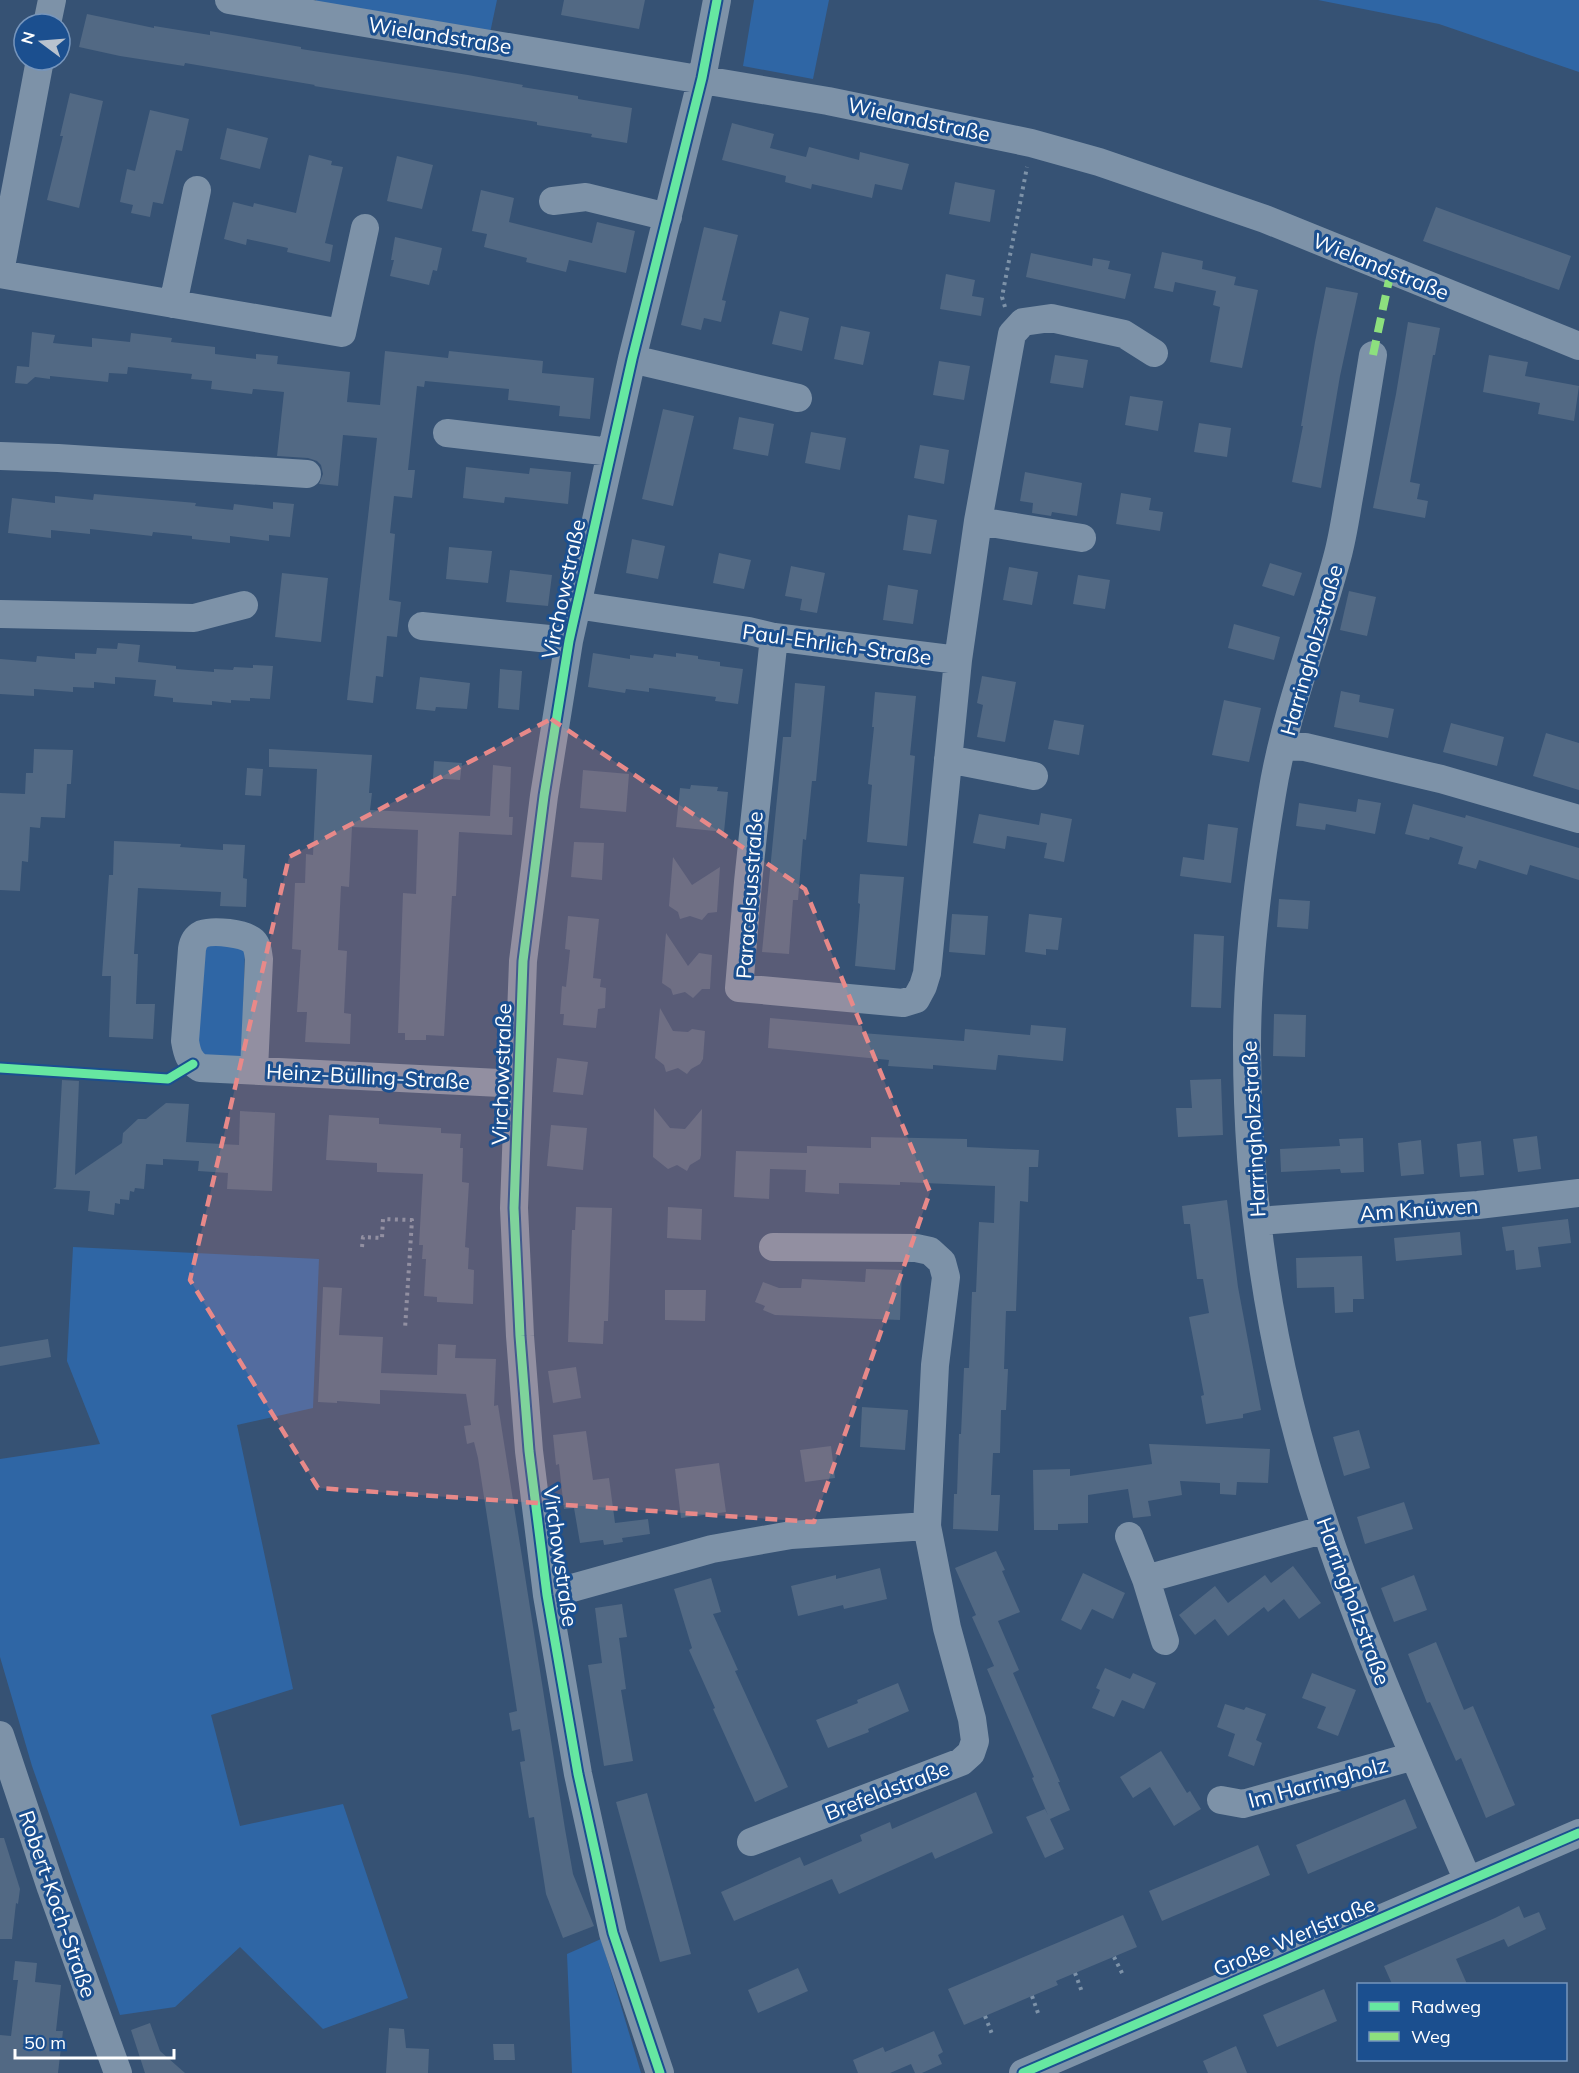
<svg xmlns="http://www.w3.org/2000/svg" width="1579" height="2073" font-family="Mulish,sans-serif">
	<style>
		.green { fill: #2f66a5 }
		.building { fill: #526984 }
		.lines { fill: none; stroke-linecap: round; stroke-linejoin: round }
		.path { stroke: #7d92a8; stroke-width: 4; stroke-dasharray: 3 4.5; stroke-linecap: butt }
		.minor { stroke: #7d92a8; stroke-width: 28 }
		.quiet { stroke: #8de07e; stroke-width: 8; stroke-dasharray: 15 8; stroke-linecap: butt }
		.cycleway-casing { stroke: #1b4f8f; stroke-width: 13 }
		.cycleway { stroke: #66e7a1; stroke-width: 9 }
		.marked { fill: #e88989; fill-opacity: 0.2; stroke: #e88989; stroke-width: 4.5; stroke-dasharray: 12 8; stroke-linejoin: round }
		.labels { text-anchor: middle; dominant-baseline: central; stroke-width: 6; stroke-linejoin: round; paint-order: stroke }
		.street-label { font-size: 21px; fill: #fff; stroke: #1b4f8f }
	</style>
	<rect width="100%" height="100%" fill="#365274"/>
	<path class="green" d="M316,0H497L490,33L316,2Z
		M754,0H829L813,79L743,66Z
		M1318,0H1579V72L1439,24Z
		M208,944L245,947L242,1054L239,1058L208,1059L198,1051L200,958Z
		M73,1247L319,1259L313,1408L237,1425L293,1689L211,1715L240,1826L343,1804L408,1998L323,2029L240,1947L175,2007L120,2015L32,1766L0,1657V1459L100,1444L67,1361Z
		M601,1939L641,2073H572L567,1954Z"/>
	<path class="building" d="M564,0H645L639,29L561,15Z
		M87,14L154,28V26L210,35V31L301,47V49L468,75L523,85L522,87L578,96V99L632,108L627,143L591,137L592,134L537,125V122L314,86L315,85L185,63L184,66L120,56L79,47Z
		M70,93L103,101L79,208L47,200L63,136H60Z
		M150,110L189,119L182,151L176,150L163,204L153,202L150,217L131,213L133,205L120,202L127,169L135,171Z
		M732,123L774,134L770,148L806,157L809,147L859,160L860,152L909,164L902,190L875,184L872,198L812,184L811,189L785,182L786,176L722,160Z
		M227,128L268,138L260,169L220,159Z
		M309,155L332,161L331,165L343,167L325,243L333,245L330,262L287,252L288,248L247,239L246,245L224,239L233,202L253,207L254,203L296,213Z
		M397,156L433,165L422,209L387,201Z
		M955,182L995,190L990,222L949,214Z
		M481,190L514,198L509,222L592,243L597,222L635,231L626,273L569,260L566,272L526,262L527,258L484,247L487,234L472,231Z
		M1436,207L1571,256L1559,290L1423,241Z
		M704,227L738,235L722,300L726,301L721,322L704,318L701,330L681,325Z
		M395,237L442,248L437,271L433,270L429,285L390,276L394,260H391Z
		M1162,252L1203,261L1202,269L1236,277L1234,285L1258,290L1242,368L1210,362L1220,307L1213,305L1216,291L1175,282L1173,292L1154,288Z
		M1031,253L1092,266L1093,258L1110,261L1108,269L1131,274L1125,299L1026,277Z
		M946,274L975,280L972,296L984,298L981,316L940,309Z
		M1326,287L1358,293L1340,376L1321,488L1292,482L1303,426H1301L1315,342Z
		M780,311L809,318L802,351L772,344Z
		M1408,322L1440,328L1435,355H1433L1410,482L1420,484L1417,499L1428,501L1425,518L1373,508L1396,394Z
		M841,326L870,332L863,365L834,359Z
		M32,332L55,335L53,343L72,345L92,347V338L130,342L131,333L172,338L171,342L215,347V354L256,359V354L278,356L277,364L350,372L347,402L380,405L385,351L448,358L449,351L543,361L542,373L594,378L590,419L559,416L560,406L508,400L509,389L425,381L424,387L417,386L408,470H415L412,498L394,496L390,533L395,534L389,600L401,602L397,637L387,636L383,677L376,676L373,703L347,700L377,438L343,435L338,486L319,484L323,474L321,465L317,461L308,458L277,456L284,392L253,389L252,394L211,389L212,381L191,379L192,374L128,367L127,374L109,373L108,382L50,376V379L35,377L27,384L15,383L17,366L29,367Z
		M1055,355L1088,360L1083,388L1050,383Z
		M1489,355L1528,362L1525,376L1579,386L1574,421L1538,414L1540,403L1483,392Z
		M939,361L970,366L964,400L933,395Z
		M1130,396L1163,401L1158,431L1125,425Z
		M663,409L694,416L673,506L642,499Z
		M739,417L774,424L768,456L733,449Z
		M1199,423L1231,428L1227,457L1194,452Z
		M811,432L846,438L840,470L805,463Z
		M920,445L949,450L944,484L914,478Z
		M466,467L529,474L530,468L571,472L568,504L505,497L504,503L463,498Z
		M1025,472L1082,483L1077,516L1052,512L1051,516L1032,513L1033,503L1020,501Z
		M1121,493L1151,498L1149,510L1163,512L1160,531L1116,524Z
		M94,494L196,503L195,506L233,510L234,504L273,509V502L294,504L290,537L269,535V541L230,536V543L192,539V536L153,532L152,536L90,529V534L51,530V538L8,533L12,498L55,503V496L93,500Z
		M908,515L937,520L931,554L903,550Z
		M632,539L665,546L658,579L626,573Z
		M449,547L492,551L488,583L446,579Z
		M719,553L751,560L744,589L713,583Z
		M1270,563L1302,573L1294,596L1262,586Z
		M791,566L825,573L817,613L800,610L802,599L785,596Z
		M1009,567L1038,572L1032,605L1003,600Z
		M510,570L552,575L548,606L506,602Z
		M282,573L328,578L321,642L275,637Z
		M1078,575L1110,580L1105,609L1073,604Z
		M888,585L918,590L913,624L883,620Z
		M1349,591L1376,597L1367,636L1340,630Z
		M1234,624L1280,637L1274,660L1228,648Z
		M118,643L140,645L138,662L176,666V669L214,672V669L233,670L234,667L253,668V665L273,666L270,699L250,698V701L231,700V703L212,701V705L173,702V698L154,696L156,680L115,677V684L94,682V688L73,687V692L34,689V696L0,694V659L36,662L37,656L75,659V653L96,654L97,648L117,649Z
		M593,653L630,659V655L653,658L654,654L676,657V653L698,656V659L720,662V666L743,669L738,704L715,701L716,697L649,688V692L626,689L625,693L588,687Z
		M500,669L522,671L519,710L498,708Z
		M982,676L1016,682L1005,742L977,737L983,705L977,703Z
		M420,677L470,683L467,709L436,707L435,711L416,709Z
		M795,683L825,686L816,781H812L806,840L803,839L798,900H793L789,954L762,952L783,737H791Z
		M1341,691L1360,695L1359,702L1394,709L1388,738L1334,727Z
		M875,692L916,696L910,755L915,756L907,846L867,842L872,785L868,784L874,727H872Z
		M1224,700L1261,708L1249,762L1212,755Z
		M1054,720L1084,725L1079,755L1048,749Z
		M1451,723L1504,737L1497,766L1443,752Z
		M1546,733L1579,743V790L1533,776Z
		M34,749L73,750L71,784H67L65,818L41,817L40,828L30,827L28,862L22,861L20,891L0,890V793L25,794L26,773H33Z
		M269,749L372,755L369,793H372L370,810L490,816L493,765L511,767L509,817H513L512,835L459,832L456,896H452L444,1036L426,1035V1040H405V1033H398L403,893L416,894L418,830L352,827L349,887L341,886L338,950L347,951L344,1013L351,1014L350,1044L305,1042L307,1012H297L301,950L292,949L295,883H305L306,854L313,855L317,769L269,767Z
		M434,761L462,763L460,780L433,778Z
		M247,768L263,769L261,796L245,795Z
		M583,770L629,774L626,812L580,808Z
		M691,785L718,787L717,791L728,792L724,832L676,827L680,788L690,789Z
		M1358,799L1381,803L1375,834L1326,824L1325,830L1296,826L1299,803L1356,812Z
		M1413,804L1465,818L1466,815L1579,848V880L1530,865L1527,875L1479,860L1476,869L1458,864L1463,847L1430,837L1429,840L1405,834Z
		M1041,813L1072,819L1064,862L1044,858L1047,843L1007,836L1005,849L973,843L979,814L1039,825Z
		M1208,824L1238,828L1231,883L1180,876L1183,857L1204,860Z
		M114,841L181,844L180,847L223,850V844L245,845L243,878L247,879L246,907L220,906L221,892L138,888L134,954H138L136,1004H155L153,1039L109,1037L111,976H102L109,875H113Z
		M574,842L604,843L602,880L571,877Z
		M673,857L692,885L720,867L717,912L708,913L702,920L690,916L680,919L678,912L669,906Z
		M860,874L904,877L895,970L855,966L860,904L858,903Z
		M1279,899L1310,901L1308,929L1277,927Z
		M952,914L988,916L985,955L949,952Z
		M1029,914L1062,918L1058,950L1046,949V955L1025,952Z
		M568,916L599,919L593,978L601,979L600,987L606,988L605,1008L598,1009L596,1028L563,1025L564,1014H560L562,986L566,987L570,950L565,949Z
		M666,933L688,966L699,953L712,955L710,989H702L693,998L685,992L673,995L671,989L662,983Z
		M1194,934L1224,936L1221,1008L1191,1007Z
		M660,1008L673,1031L688,1032L692,1029L705,1031L703,1059L700,1064L691,1069L687,1074L678,1068L666,1072L664,1065L655,1058Z
		M1274,1014L1306,1015L1305,1057L1273,1056Z
		M770,1018L862,1026V1033L964,1041L965,1029L1030,1035L1031,1025L1066,1028L1063,1061L998,1055L996,1070L933,1065V1069L888,1066L889,1060L768,1048Z
		M557,1058L588,1062L583,1095L553,1092Z
		M1221,1079L1223,1135L1178,1137L1176,1108H1192L1190,1080Z
		M62,1080L79,1081L75,1175L122,1143L123,1133L138,1119H146L166,1103L189,1104L186,1142L239,1145L240,1111L275,1113L272,1191L227,1189L228,1173L198,1171L199,1161L163,1159V1165L146,1164L144,1189L135,1188L134,1192L130,1191L129,1200L120,1199V1204L115,1203L114,1215L88,1211L90,1191L53,1189L56,1187Z
		M654,1108L670,1128L685,1129L702,1109L701,1155L700,1159L690,1165L687,1171L677,1165L668,1169L653,1157Z
		M329,1115L379,1118V1124L441,1128V1133L461,1134L460,1148H463L462,1182L469,1183L465,1247L469,1248L468,1269L474,1270L473,1304L437,1302V1297L424,1296L426,1259H422L423,1245H419L423,1174L377,1172V1163L326,1160Z
		M551,1125L587,1128L583,1170L547,1166Z
		M1537,1136L1541,1169L1518,1172L1513,1139Z
		M871,1137L967,1139V1147L1039,1150L1038,1167H1029L1028,1202L1020,1201L1016,1311H1006L1004,1369H1008L1006,1410H1001L1000,1453H993L991,1495H1000L998,1531L953,1529L954,1494H957L959,1434H961L964,1368H969L972,1292H976L979,1222L994,1223L995,1186L900,1182V1185L839,1183V1194L805,1192L806,1170L770,1169L769,1199L734,1197L736,1151L807,1153V1146L871,1148Z
		M1363,1138L1364,1172L1341,1173L1340,1169L1281,1172L1280,1149L1340,1146L1339,1139Z
		M1421,1140L1424,1174L1401,1176L1398,1143Z
		M1481,1141L1484,1175L1460,1177L1457,1144Z
		M1227,1200L1238,1287L1261,1410L1243,1414V1418L1206,1424L1201,1396L1204,1395L1189,1317L1209,1313L1203,1279H1197L1190,1224H1184L1182,1206Z
		M576,1207L612,1208L608,1321H604L603,1344L568,1342L572,1230H575Z
		M668,1207L702,1209L701,1240L667,1238Z
		M1568,1219L1571,1243L1538,1247L1541,1267L1516,1270L1514,1250L1506,1251L1502,1227Z
		M1460,1232L1462,1255L1396,1261L1394,1238Z
		M1362,1256L1364,1299H1353V1312L1335,1313L1334,1287L1297,1288L1296,1258Z
		M866,1269L902,1270L900,1320L775,1315L763,1310L765,1306L755,1302L763,1282L779,1288H801L802,1279L865,1282Z
		M323,1287L342,1288L339,1335L383,1337L381,1373L437,1375L438,1344L456,1345L455,1358L496,1359L494,1406L498,1405L565,1829L573,1874L594,1926L563,1938L546,1894L534,1817L529,1818L520,1762L525,1761L520,1729L512,1731L509,1713L517,1711L478,1458L474,1442L467,1444L464,1426L471,1425L466,1394L380,1390V1404L337,1401V1403L318,1402Z
		M665,1290H706L705,1321L665,1320Z
		M48,1339L51,1357L0,1366V1347Z
		M576,1367L581,1398L553,1403L548,1371Z
		M862,1407L908,1410L905,1450L860,1447Z
		M1359,1430L1370,1468L1344,1476L1333,1437Z
		M586,1431L593,1480L609,1478L615,1523L648,1519L650,1534L622,1538L623,1542L604,1545L603,1540L580,1543L574,1508L564,1509L559,1464L556,1465L553,1435Z
		M1149,1444L1270,1449L1268,1483L1237,1482L1236,1495L1220,1494V1483L1180,1481L1182,1495L1148,1501L1151,1516L1133,1518L1128,1489L1088,1495V1523L1058,1524V1530H1034L1033,1470L1070,1469V1476L1152,1464Z
		M831,1446L835,1478L805,1482L800,1450Z
		M719,1463L726,1512L681,1518L675,1469Z
		M1404,1502L1413,1529L1365,1544L1357,1517Z
		M996,1551L1005,1570L1002,1571L1020,1612L998,1621L1019,1670L1013,1673L1060,1782H1058L1070,1810L1050,1819L1064,1849L1045,1858L1026,1817L1045,1809L1048,1815L1032,1778L1034,1777L987,1669L994,1666L972,1617L976,1615L955,1568Z
		M1293,1566L1321,1603L1299,1619L1284,1599L1268,1612L1264,1607L1228,1636L1215,1619L1195,1635L1179,1615L1215,1586L1228,1603L1265,1575L1271,1583Z
		M880,1568L887,1599L844,1609L843,1605L798,1616L791,1586L836,1575V1579Z
		M1083,1573L1125,1593L1113,1619L1092,1609L1081,1630L1061,1620Z
		M1414,1575L1427,1610L1394,1622L1381,1588Z
		M711,1578L721,1612L713,1614L738,1670L735,1671L788,1787L755,1802L713,1709L715,1708L689,1650L692,1648L674,1589Z
		M622,1604L627,1637L619,1638L626,1689L621,1690L633,1761L604,1766L588,1665L602,1663L595,1608Z
		M1436,1642L1464,1710L1473,1706L1515,1805L1486,1818L1461,1758L1456,1761L1430,1702L1427,1703L1408,1654Z
		M1105,1668L1130,1679L1133,1673L1156,1683L1144,1709L1122,1700L1114,1717L1092,1708L1100,1690L1096,1688Z
		M1312,1673L1356,1690L1338,1736L1317,1728L1326,1707L1302,1698Z
		M898,1683L909,1711L868,1729L869,1732L828,1748L816,1720L858,1703L857,1700Z
		M1225,1704L1244,1710L1246,1707L1266,1714L1256,1740L1262,1743L1254,1766L1228,1756L1235,1734L1217,1727Z
		M1161,1751L1187,1793L1190,1791L1201,1809L1174,1826L1150,1787L1133,1798L1120,1777Z
		M976,1792L993,1833L935,1859L932,1852L839,1894L832,1879L734,1921L721,1892L800,1857L804,1866L862,1841L860,1835L890,1822L892,1829Z
		M647,1793L691,1954L660,1962L616,1802Z
		M1405,1799L1417,1828L1308,1874L1296,1845Z
		M0,1838H4L20,1889L18,1904L16,1903L12,1939H0Z
		M1258,1845L1270,1875L1162,1921L1149,1891Z
		M1519,1906L1524,1918L1539,1912L1546,1929L1508,1947L1504,1939L1456,1959L1467,1984H1392L1384,1966L1495,1918Z
		M1123,1915L1137,1947L1056,1981L1058,1985L964,2025L948,1989Z
		M15,1961L37,1963L35,1982L61,1985L56,2031H63L58,2073H0V2035L11,2036L18,1980H13Z
		M798,1968L808,1991L758,2013L748,1990Z
		M1324,1989L1337,2021L1277,2047L1263,2015Z
		M150,2023L160,2051L185,2073H145L131,2030Z
		M389,2028L404,2029L406,2048L429,2049L428,2073H386Z
		M934,2031L943,2052L938,2055L942,2064L922,2073H915L911,2064L890,2073H858L853,2060L883,2047L885,2052Z
		M493,2044H514L515,2060H494Z
		M1236,2046L1247,2073H1208L1203,2061Z"/>
	<g class="lines">
		<path class="path" d="M1005,307L1002,297L1027,167
			M362,1247L363,1237L382,1238L383,1219L412,1220L405,1329
			M1114,1957L1123,1975
			M1075,1973L1082,1992
			M1032,1996L1038,2013
			M985,2016L992,2034"/>
		<path class="minor" d="M229,0L828,101L1031,143L1099,162L1265,219L1579,346
			M47,24L52,0
			M553,201L586,197L668,217
			M0,272L40,60
			M0,274L342,333L365,228
			M173,304L197,190
			M1373,355C1365,404 1357,454 1348,503C1345,521 1342,540 1337,558C1316,637 1285,713 1272,794C1258,877 1247,962 1247,1046C1247,1209 1274,1374 1326,1529C1366,1649 1418,1765 1468,1881
			M632,359L798,398
			M447,433L611,452
			M0,456L58,458L307,474
			M978,521L1082,538
			M576,605L749,631L774,637L958,660L978,521L1012,334L1023,322L1051,318L1124,334L1154,353
			M0,614L194,618L244,605
			M422,626L569,641
			M774,637L748,882L739,988L903,1003L916,999L923,986L927,973L958,660
			M1283,746L1305,747L1441,779L1579,819
			M948,759L1034,776
			M254,1070L259,959C258,953 258,946 253,941C244,933 214,930 202,934C196,937 193,942 192,949L185,1041C187,1053 189,1061 200,1068L518,1084
			M1258,1221L1478,1205L1579,1193
			M1129,1536L1146,1579L1326,1529
			M1146,1579L1165,1641
			M547,1595L712,1549L791,1535L927,1526
			M0,1735L51,1888L118,2073
			M1221,1800L1243,1804L1414,1756
			M751,1842L961,1762L971,1753L975,1741L972,1719L947,1628L927,1526L935,1365L946,1277L942,1262L930,1251L916,1248L773,1247
			M660,2073L613,1933L578,1774L547,1595L529,1451L520,1336L514,1208L523,961L544,796L569,641L632,359L702,78L717,0
			M1023,2073L1579,1833"/>
		<path class="quiet" d="M1373,355L1391,271"/>
		<g class="cycleway-casing">
			<path id="cycleway" d="M0,1068L168,1079L193,1064
				M660,2073L613,1933L578,1774L547,1595L529,1451L520,1336L514,1208L523,961L544,796L569,641L632,359L702,78L717,0
				M1023,2073L1579,1833"/>
		</g>
		<use href="#cycleway" class="cycleway"/>
	</g>
	<path class="marked" d="M551,719L805,889L930,1192L814,1522L318,1488L190,1280L289,857Z"/>
	<g class="labels">
		<g class="street-label">
			<text transform="translate(440 35) rotate(9)">Wielandstraße</text>
			<text transform="translate(919 119) rotate(12)">Wielandstraße</text>
			<text transform="translate(1381 266) rotate(22)">Wielandstraße</text>
			<text transform="translate(563 589) rotate(-78)">Virchowstraße</text>
			<text transform="translate(837 644) rotate(8)">Paul-Ehrlich-Straße</text>
			<text transform="translate(1311 650) rotate(-74)">Harringholzstraße</text>
			<text transform="translate(749 895) rotate(-86)">Paracelsusstraße</text>
			<text transform="translate(501 1074) rotate(-88)">Virchowstraße</text>
			<text transform="translate(368 1076) rotate(3)">Heinz-Bülling-Straße</text>
			<text transform="translate(1253 1129) rotate(-93)">Harringholzstraße</text>
			<text transform="translate(1419 1209) rotate(-4)">Am Knüwen</text>
			<text transform="translate(561 1556) rotate(82)">Virchowstraße</text>
			<text transform="translate(1354 1601) rotate(70)">Harringholzstraße</text>
			<text transform="translate(1318 1782) rotate(-15)">Im Harringholz</text>
			<text transform="translate(887 1790) rotate(-21)">Brefeldstraße</text>
			<text transform="translate(58 1904) rotate(71)">Robert-Koch-Straße</text>
			<text transform="translate(1294 1936) rotate(-23)">Große Werlstraße</text>
		</g>
	</g>
	<rect x="1357" y="1983" width="210" height="78" fill="#1b4f8f" stroke="#7695bc" stroke-width="1.5"/>
	<rect x="1369" y="2002" width="30" height="9" fill="#66e7a1" stroke="#7695bc" stroke-width="1.5"/>
	<text x="1411" y="2013" font-size="18" fill="#ffffff">Radweg</text>
	<rect x="1369" y="2032" width="30" height="9" fill="#8de07e" stroke="#7695bc" stroke-width="1.5"/>
	<text x="1411" y="2043" font-size="18" fill="#ffffff">Weg</text>
	<g transform="translate(42 42) rotate(286)"><circle r="28" fill="#1b4f8f" stroke="#7695bc" stroke-width="1.5"/>
	<path d="M0-4.5L10 22L0 15L-10 22Z" fill="#b9c2ce"/>
	<text y="-9" font-size="16" font-weight="bold" text-anchor="middle" fill="#ffffff">N</text>
	</g>
	<path d="M15 2049v9h159v-9" fill="none" stroke="#ffffff" stroke-width="3"/>
	<text x="24" y="2049" font-size="18" fill="#ffffff" stroke="#1b4f8f" stroke-width="4.5" paint-order="stroke">50 m</text>
</svg>
